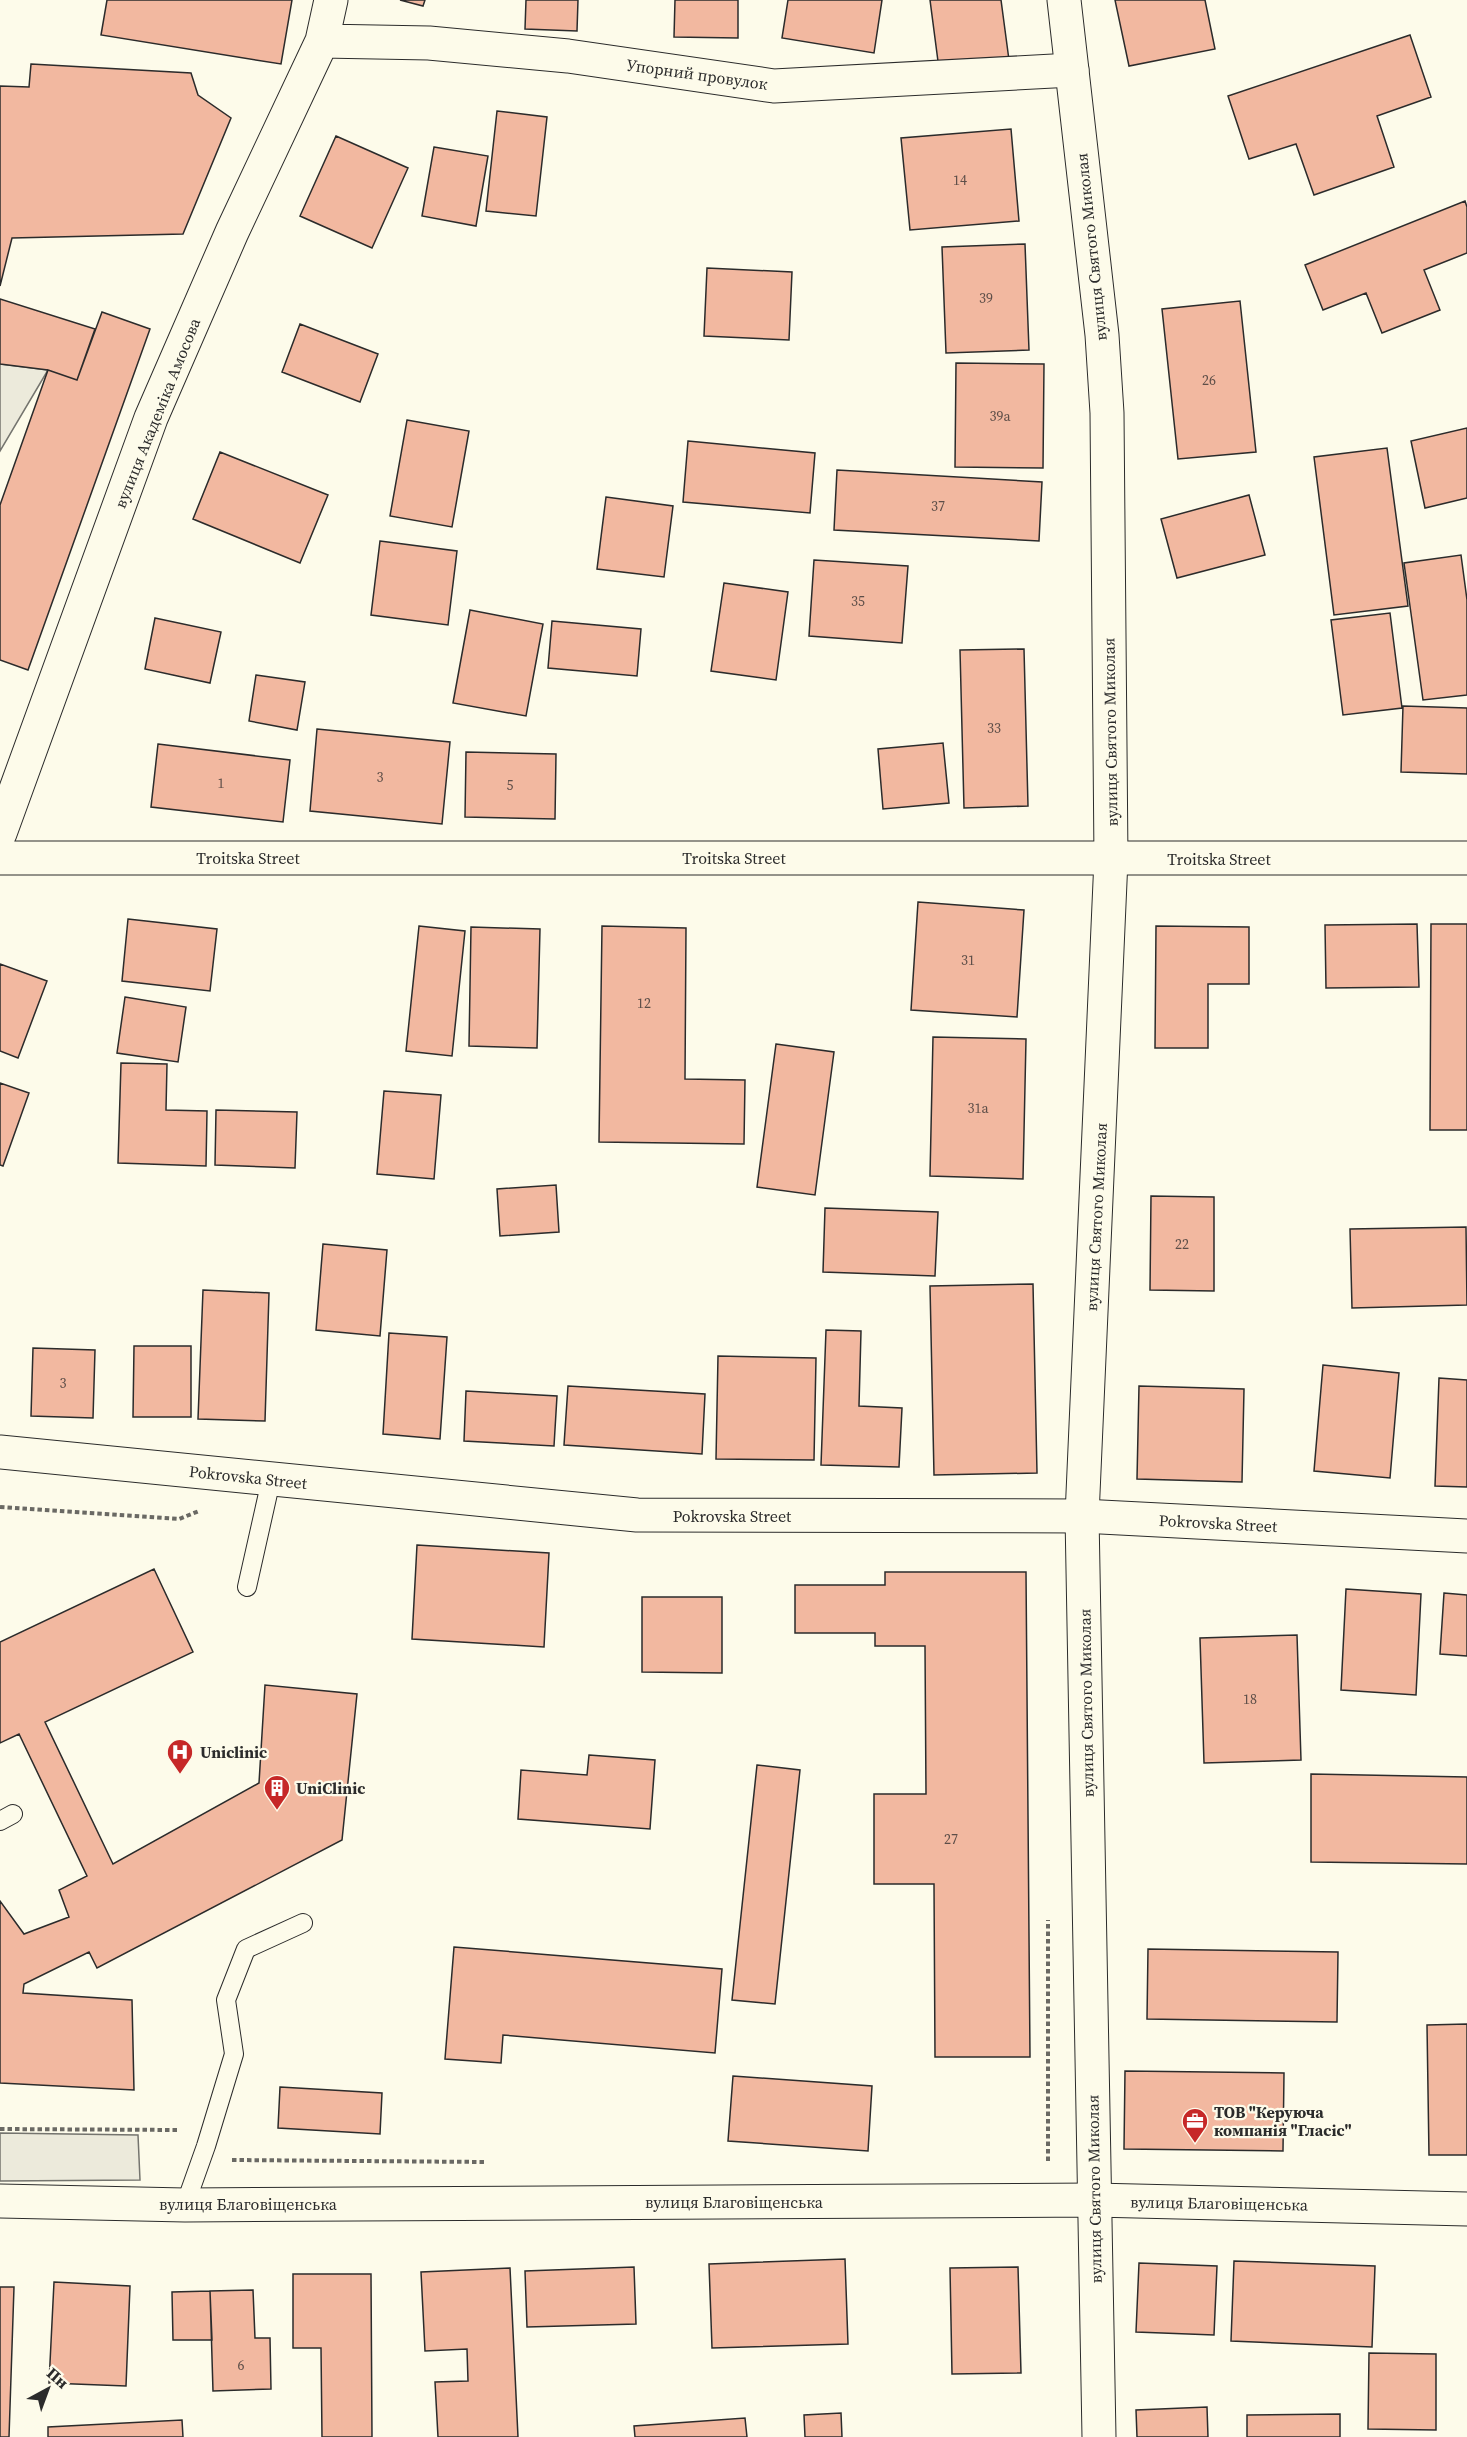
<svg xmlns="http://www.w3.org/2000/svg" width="1467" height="2437" font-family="'Source Serif 4',serif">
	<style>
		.parking { fill: #eceadb; stroke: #74746e; stroke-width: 1.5 }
		.building { fill: #f2b8a0; stroke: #2b2b2b; stroke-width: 1.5 }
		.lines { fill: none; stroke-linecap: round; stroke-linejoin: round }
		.lane-casing { stroke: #2b2b2b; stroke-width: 20 }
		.street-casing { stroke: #2b2b2b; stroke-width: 35 }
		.secondary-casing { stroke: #2b2b2b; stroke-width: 35 }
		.path { stroke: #6a6964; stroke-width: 4; stroke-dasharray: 4.5 3; stroke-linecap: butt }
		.lane { stroke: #fdfbea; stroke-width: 18 }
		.street { stroke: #fdfbea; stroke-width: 33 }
		.secondary { stroke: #fdfbea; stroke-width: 33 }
		.labels { text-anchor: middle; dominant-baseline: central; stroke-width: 4.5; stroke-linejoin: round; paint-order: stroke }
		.number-label { font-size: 14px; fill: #5d4e48 }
		.street-label { font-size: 16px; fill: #2b2b2b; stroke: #fdfbea }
		.poi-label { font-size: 16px; font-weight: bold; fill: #2b2b2b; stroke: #fdfbea; text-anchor: start }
	</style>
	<rect width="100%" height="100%" fill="#fdfbea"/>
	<path class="parking" d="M0,364L48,370L0,451Z
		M0,2133L138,2135L140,2180L0,2181Z"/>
	<path class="building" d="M107,0H292L281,64L101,35Z
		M400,0H425L423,6Z
		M526,0H578L577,31L525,29Z
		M675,0H738V38L674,37Z
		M788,0H882L874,53L782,38Z
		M930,0H1001L1009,60L939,69Z
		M1115,0H1205L1215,49L1129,66Z
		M1410,35L1431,97L1377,116L1394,167L1314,195L1296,144L1249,159L1228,96Z
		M31,64L191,73L198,95L231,118L183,234L12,238L0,286V86L29,87Z
		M497,111L547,117L536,216L486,211Z
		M1011,129L1019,221L910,230L901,138Z
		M336,136L408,168L372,248L300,216Z
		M434,147L488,156L476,226L422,216Z
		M1465,201L1467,207V253L1424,270L1440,310L1382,333L1366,293L1323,310L1305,265Z
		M1025,244L1029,350L946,353L942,247Z
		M707,268L792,272L789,340L704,336Z
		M0,299L95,329L77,380L48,370L0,364Z
		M1240,301L1256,452L1178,459L1162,309Z
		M102,312L150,329L28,670L0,660V505L48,370L77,380Z
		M300,324L378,354L360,402L282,372Z
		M956,363L1044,364L1043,468L955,467Z
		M407,420L469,431L452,527L390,516Z
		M1467,428V498L1425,508L1411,441Z
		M688,441L815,453L810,513L683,502Z
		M1387,448L1408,606L1334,615L1314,457Z
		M220,452L328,495L300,563L193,519Z
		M837,470L1042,482L1039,541L834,530Z
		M1249,495L1265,555L1177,578L1161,519Z
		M606,497L673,506L664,577L597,569Z
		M380,541L457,551L448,625L371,615Z
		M1461,555L1467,600V695L1423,700L1404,563Z
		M814,560L908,566L902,643L809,636Z
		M724,583L788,592L776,680L711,671Z
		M470,610L543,624L526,716L453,703Z
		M1390,613L1402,708L1343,715L1331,620Z
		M155,618L221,632L210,683L145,669Z
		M552,621L641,629L637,676L548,668Z
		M1024,649L1028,806L964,808L960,650Z
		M256,675L305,682L297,730L249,721Z
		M1403,706L1467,708V774L1401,772Z
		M317,729L450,742L442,824L310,811Z
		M943,743L949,803L883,809L878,749Z
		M158,744L290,760L283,822L151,807Z
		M466,752L556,754L555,819L465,817Z
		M918,902L1024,910L1017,1017L911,1010Z
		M128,919L217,929L210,991L122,981Z
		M1417,924L1419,987L1326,988L1325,925Z
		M1431,924H1467V1130H1430Z
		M419,926L465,931L452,1056L406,1051Z
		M602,926L686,928L685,1079L745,1080L744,1144L599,1142Z
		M1156,926L1249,927V984H1208V1048H1155Z
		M471,927L540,929L537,1048L469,1046Z
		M0,964L47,981L18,1058L0,1051Z
		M125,997L186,1007L178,1062L117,1053Z
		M933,1037L1026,1039L1023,1179L930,1176Z
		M776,1044L834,1052L815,1195L757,1187Z
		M121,1063L167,1064L166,1110L207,1111L206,1166L118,1163Z
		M0,1083L29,1093L3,1166L0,1165Z
		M384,1091L441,1095L434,1179L377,1174Z
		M216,1110L297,1112L295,1168L215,1165Z
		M556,1185L559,1232L500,1236L497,1189Z
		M1151,1196L1214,1197V1291L1150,1290Z
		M825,1208L938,1212L935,1276L823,1272Z
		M1466,1227L1467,1305L1352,1308L1350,1229Z
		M323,1244L387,1250L380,1336L316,1330Z
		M1033,1284L1037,1473L934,1475L930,1286Z
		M203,1290L269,1293L265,1421L198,1419Z
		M826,1330L861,1331L859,1406L902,1408L899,1467L821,1465Z
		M389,1333L447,1337L440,1439L383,1434Z
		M134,1346H191V1417H133Z
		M33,1348L95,1350L93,1418L31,1416Z
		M718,1356L816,1358L814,1460L716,1459Z
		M1323,1365L1399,1373L1390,1478L1314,1471Z
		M1439,1378L1467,1380V1487L1435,1486Z
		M568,1386L705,1394L702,1454L564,1445Z
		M1139,1386L1244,1389L1242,1482L1137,1479Z
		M466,1391L557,1396L554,1446L464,1441Z
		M417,1545L549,1553L544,1647L412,1639Z
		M154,1569L193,1652L45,1722L113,1864L259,1783L265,1685L357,1694L342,1840L97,1968L89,1952L24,1984L23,1993L132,2000L134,2090L0,2083V1901L24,1934L69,1917L59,1890L87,1876L19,1734L0,1743V1642Z
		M885,1572H1026L1030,2057H935L934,1884H874V1794H926L925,1646H875V1633H795V1585H885Z
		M1346,1589L1421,1594L1416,1695L1341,1690Z
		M1444,1593L1467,1595V1656L1440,1654Z
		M642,1597H722V1673L642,1672Z
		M1297,1635L1301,1760L1204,1763L1200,1638Z
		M589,1755L655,1760L650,1829L518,1819L521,1770L587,1775Z
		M757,1765L800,1770L775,2004L732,2000Z
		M1311,1774L1467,1777V1864L1311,1862Z
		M454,1947L722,1969L715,2053L503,2035L501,2063L445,2059Z
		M1148,1949L1338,1952L1337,2022L1147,2019Z
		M1467,2024V2155H1429L1427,2025Z
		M1125,2071L1284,2073L1283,2151L1124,2149Z
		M733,2076L872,2086L868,2151L728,2141Z
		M280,2087L382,2093L380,2134L278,2128Z
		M845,2259L848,2344L712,2348L709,2264Z
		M1234,2261L1375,2266L1372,2347L1231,2341Z
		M1139,2263L1217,2266L1214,2335L1136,2332Z
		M634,2267L636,2324L527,2327L525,2271Z
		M1018,2267L1021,2373L952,2374L950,2268Z
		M510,2268L518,2437H438L435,2382L468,2381L467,2349L425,2351L421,2272Z
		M293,2274H371L372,2437H322L321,2348H293Z
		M54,2282L130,2286L126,2386L49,2383Z
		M0,2287H14L9,2437H0Z
		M253,2290L255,2338H270L271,2389L213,2391L210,2291Z
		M210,2291L212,2340H173L172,2292Z
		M1369,2353L1436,2354V2430L1368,2429Z
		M1207,2407L1208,2437H1137L1136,2410Z
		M841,2413L842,2437H805L804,2415Z
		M1340,2414V2437H1247V2415Z
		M745,2418L747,2437H635L634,2426Z
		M182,2420L183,2437H48V2427Z"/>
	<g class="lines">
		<g class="lane-casing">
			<path id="lane" d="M247,1587L271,1480
				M0,1821L13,1814
				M185,2205L206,2146L234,2054L226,2000L246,1949L303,1923"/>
		</g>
		<g class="street-casing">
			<path id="street" d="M322,41L429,43L568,56L774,86L1072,70
				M0,833L151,418L232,232L322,41L331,0
				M0,858H1467
				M0,1452L637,1515L1082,1516L1467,1536
				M0,2201L185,2205L1094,2200L1467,2209"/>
		</g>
		<g class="secondary-casing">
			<path id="secondary" d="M1064,0L1102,335L1107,413L1111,859L1082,1516L1099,2437"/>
		</g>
		<path class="path" d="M0,1507L179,1519L199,1511
			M0,2129L179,2130
			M232,2160L485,2162
			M1048,2161V1920"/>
		<use href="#lane" class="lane"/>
		<use href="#street" class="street"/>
		<use href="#secondary" class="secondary"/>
	</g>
	<defs>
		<g id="hospital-pin" transform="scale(1.35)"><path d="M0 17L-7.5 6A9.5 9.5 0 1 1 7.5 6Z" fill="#c62828" stroke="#fdfbea"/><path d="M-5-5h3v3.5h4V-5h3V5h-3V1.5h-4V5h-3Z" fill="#fff"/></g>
		<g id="building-pin" transform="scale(1.35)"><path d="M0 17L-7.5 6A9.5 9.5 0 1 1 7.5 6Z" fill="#c62828" stroke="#fdfbea"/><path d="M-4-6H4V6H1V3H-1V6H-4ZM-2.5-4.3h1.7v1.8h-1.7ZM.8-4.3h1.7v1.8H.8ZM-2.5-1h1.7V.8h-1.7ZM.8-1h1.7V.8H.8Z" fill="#fff"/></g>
		<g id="office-pin" transform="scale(1.35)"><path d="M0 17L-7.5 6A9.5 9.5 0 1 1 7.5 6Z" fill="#c62828" stroke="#fdfbea"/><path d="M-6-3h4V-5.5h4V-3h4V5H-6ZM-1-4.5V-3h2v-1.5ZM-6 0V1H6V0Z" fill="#fff"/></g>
	</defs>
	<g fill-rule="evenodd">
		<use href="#hospital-pin" x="180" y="1752"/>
		<use href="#building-pin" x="277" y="1788"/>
		<use href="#office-pin" x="1195" y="2121"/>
	</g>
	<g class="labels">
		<g class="number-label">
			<text x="960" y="180">14</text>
			<text x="986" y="298">39</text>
			<text x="1209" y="380">26</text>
			<text x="1000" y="416">39а</text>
			<text x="938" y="506">37</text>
			<text x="858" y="601">35</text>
			<text x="994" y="728">33</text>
			<text x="380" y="777">3</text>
			<text x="221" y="783">1</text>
			<text x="510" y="785">5</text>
			<text x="968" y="960">31</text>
			<text x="644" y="1003">12</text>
			<text x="978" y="1108">31а</text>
			<text x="1182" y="1244">22</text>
			<text x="63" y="1383">3</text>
			<text x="1250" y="1699">18</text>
			<text x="951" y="1839">27</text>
			<text x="241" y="2365">6</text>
		</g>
		<g class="street-label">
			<text transform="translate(697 74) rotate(8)">Упорний провулок</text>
			<text transform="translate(1091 247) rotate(-96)">вулиця Святого Миколая</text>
			<text transform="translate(157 413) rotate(-68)">вулиця Академіка Амосова</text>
			<text transform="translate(1110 732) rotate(-91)">вулиця Святого Миколая</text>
			<text x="248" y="858">Troitska Street</text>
			<text x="734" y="858">Troitska Street</text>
			<text x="1219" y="859">Troitska Street</text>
			<text transform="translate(1096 1217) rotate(-87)">вулиця Святого Миколая</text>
			<text transform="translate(248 1477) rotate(6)">Pokrovska Street</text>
			<text x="732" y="1516">Pokrovska Street</text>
			<text transform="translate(1218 1523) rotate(3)">Pokrovska Street</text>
			<text transform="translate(1086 1703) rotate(-91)">вулиця Святого Миколая</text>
			<text transform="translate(1094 2189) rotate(-91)">вулиця Святого Миколая</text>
			<text x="734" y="2202">вулиця Благовіщенська</text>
			<text transform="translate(1219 2203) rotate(1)">вулиця Благовіщенська</text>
			<text x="248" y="2204">вулиця Благовіщенська</text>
		</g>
		<g class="poi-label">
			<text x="200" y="1752">Uniclinic</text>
			<text x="296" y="1788">UniСlinic</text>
			<text x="1214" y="2112">ТОВ "Керуюча<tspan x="1214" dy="18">компанія "Гласіс"</tspan></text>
		</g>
	</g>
	<g transform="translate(48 2389) rotate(41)" stroke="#fdfbea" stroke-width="4.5" paint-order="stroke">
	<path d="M0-4.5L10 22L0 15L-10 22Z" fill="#2b2b2b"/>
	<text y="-9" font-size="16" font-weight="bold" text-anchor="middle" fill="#2b2b2b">Пн</text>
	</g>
</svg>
